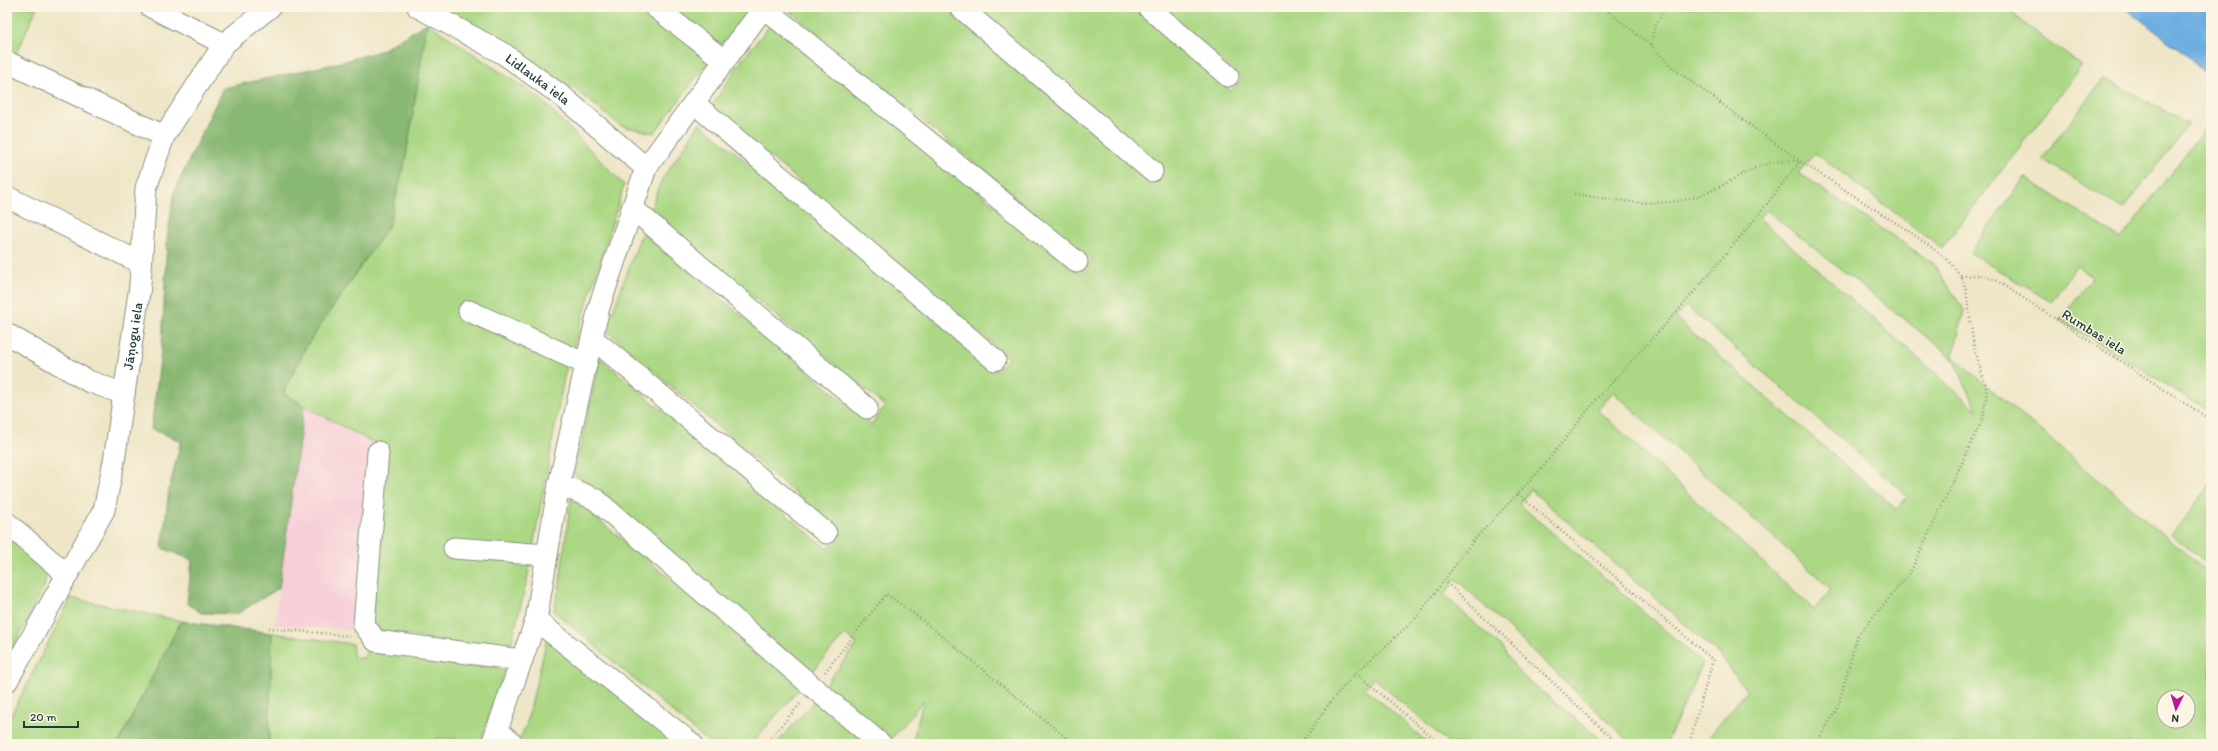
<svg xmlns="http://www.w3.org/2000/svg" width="2218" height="751" font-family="Itim,sans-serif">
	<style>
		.built { fill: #f6cfd8 }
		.green { fill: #acd885; stroke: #668a5c; fill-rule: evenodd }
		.forest { fill: #89b872; stroke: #547a53 }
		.water { fill: #6daee1; stroke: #46768a }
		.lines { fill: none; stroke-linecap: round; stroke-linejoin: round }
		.minor-casing { stroke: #87927e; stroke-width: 23 }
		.path { stroke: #87927e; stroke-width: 2.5; stroke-dasharray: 1 3; stroke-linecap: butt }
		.minor { stroke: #fff; stroke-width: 21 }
		.labels { text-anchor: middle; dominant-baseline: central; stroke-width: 3; stroke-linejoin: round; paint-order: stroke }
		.street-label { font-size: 14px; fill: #1f3d34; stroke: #fcf5e5 }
	</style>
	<rect width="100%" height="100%" fill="#fcf5e5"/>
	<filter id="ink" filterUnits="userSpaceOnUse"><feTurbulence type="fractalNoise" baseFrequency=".025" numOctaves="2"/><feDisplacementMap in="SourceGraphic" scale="8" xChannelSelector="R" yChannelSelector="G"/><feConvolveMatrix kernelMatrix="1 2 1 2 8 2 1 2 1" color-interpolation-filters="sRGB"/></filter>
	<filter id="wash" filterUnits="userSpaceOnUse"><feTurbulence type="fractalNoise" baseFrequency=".012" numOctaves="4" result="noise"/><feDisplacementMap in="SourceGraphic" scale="16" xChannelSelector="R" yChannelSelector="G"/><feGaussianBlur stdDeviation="0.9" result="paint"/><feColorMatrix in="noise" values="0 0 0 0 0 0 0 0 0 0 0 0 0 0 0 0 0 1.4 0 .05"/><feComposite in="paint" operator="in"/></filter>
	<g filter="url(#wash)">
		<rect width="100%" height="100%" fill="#efe6c8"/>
		<path class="built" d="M304,406L374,443L354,630L274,625Z"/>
		<path class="green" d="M7,7H37L7,74Z
			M437,7H647L713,56L654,133L621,126L578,92Z
			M670,7H751L721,45Z
			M785,7H949L1153,181L1163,170L972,7H1134L1231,91L1242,79L1159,7H2010L2017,18L2082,66L1942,248L1815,153L1798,173L1933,263L1964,310L1953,357L2211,575V744H1703L1747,691L1719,654L1531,490L1519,504L1703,663L1666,744H1632L1456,579L1444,595L1502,648L1520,674L1597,736L1603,744H1450L1373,678L1365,688L1429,744H912L923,701L891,739L824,686L857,644L845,634L812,672L574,474L600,358L827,549L841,533L606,330L642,232L871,425L885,406L650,211L661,181L700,123L996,371L1009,358L711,107L742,60L771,24L1080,274L1092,260ZM1766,210L1952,357L1978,411L1759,218ZM1686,306L1908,496L1897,510L1675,318ZM1613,392L1831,589L1814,610L1598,410ZM2164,697H2188V721H2164Z
			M427,23L541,99L624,185L564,377L527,580L509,653L378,630L372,627L383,448L283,394L307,345L389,225L406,157Z
			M2104,78L2189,124L2123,209L2042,159Z
			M2211,120V412L2060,320L2092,277L2077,266L2051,302L1970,253L2025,177L2121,239Z
			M2211,484V567L2171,535Z
			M571,498L802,686L751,744H710L554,611L559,589Z
			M7,530L48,565L44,587L7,660Z
			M71,598L181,621L118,744H7V723Z
			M272,633L352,644L354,658H364L367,649L382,648L505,669L480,744H457V739L437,738L438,744H269Z
			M547,639L679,744H527L520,738L526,726Z
			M817,698L867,744H776Z"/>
		<path class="forest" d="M427,23L406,157L389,225L307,345L283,393L304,406L279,588L237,614L201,613L187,603L192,560L162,548L169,489L181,441L151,429L162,345L167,240L174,192L223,88L334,64L380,51Z
			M181,621L272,633L269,744H118Z"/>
		<path class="water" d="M2124,7H2211V81L2191,59Z"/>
	</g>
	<g filter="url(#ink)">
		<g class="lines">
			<g class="minor-casing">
				<g id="minor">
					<path d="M151,7L224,44"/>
					<path id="s1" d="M418,7L504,54L563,97L646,168"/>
					<path d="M655,7L725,61"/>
					<path d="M960,7L1152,171"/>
					<path d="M1148,7L1228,76"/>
					<path d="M764,8L1077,262"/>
					<path d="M7,62L164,136"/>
					<path d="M694,103L995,360"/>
					<path d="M7,197L141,263"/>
					<path d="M632,208L867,408"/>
					<path d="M469,311L586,364"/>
					<path d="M7,334L88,381L124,394"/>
					<path d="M592,338L826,533"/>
					<path d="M378,452L364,625L376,641L522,660"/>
					<path d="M559,484L595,499L814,688L881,744"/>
					<path d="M7,523L66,574"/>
					<path d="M454,548L547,555"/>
					<path d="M536,620L692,744"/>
					<path id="s2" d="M7,681L104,510L114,461L140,286L146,188L164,136L224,44L270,7"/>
					<path d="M497,730L513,744"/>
					<path d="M492,744L536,620L559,484L599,307L646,168L764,7"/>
				</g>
			</g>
			<path class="path" d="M1602,7L1652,46L1672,67L1754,128L1800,161L1910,232L1946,258L1961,276L1966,290L1974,347L1987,390L1983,418L1910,573L1857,636L1838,707L1816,744
				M1652,45C1651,29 1658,20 1666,7
				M1574,194C1615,199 1657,210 1698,196C1736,183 1756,157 1800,161
				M1961,276L1979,275L1994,279L2211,420
				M1518,494L1713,660L1689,744
				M1444,580L1618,744
				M269,628L349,636
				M825,672L886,594L917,616L1074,744
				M1356,673L1440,744
				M765,744L801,703
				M1298,744L1308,734L1331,701L1352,677L1417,617L1473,541L1542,468L1596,400L1682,306L1756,218L1800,161"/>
			<use href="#minor" class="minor"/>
		</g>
	</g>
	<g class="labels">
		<g class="street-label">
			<text stroke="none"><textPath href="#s1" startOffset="140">Lidlauka iela</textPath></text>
			<text transform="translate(2094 332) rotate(32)">Rumbas iela</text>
			<text stroke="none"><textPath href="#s2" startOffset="373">Jāņogu iela</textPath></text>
		</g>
	</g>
	<rect width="2218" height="751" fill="none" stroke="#fcf5e5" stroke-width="24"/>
	<g transform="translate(2176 709) rotate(185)"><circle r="19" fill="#fcf5e5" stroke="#a4ab9e"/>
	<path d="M0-3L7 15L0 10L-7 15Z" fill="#b5179e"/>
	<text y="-6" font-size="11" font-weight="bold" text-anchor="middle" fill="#1f3d34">N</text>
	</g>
	<path d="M24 721v6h54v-6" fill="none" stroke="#1f3d34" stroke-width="2"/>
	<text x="30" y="721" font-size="12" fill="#1f3d34" stroke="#fcf5e5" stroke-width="3" paint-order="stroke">20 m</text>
</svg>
